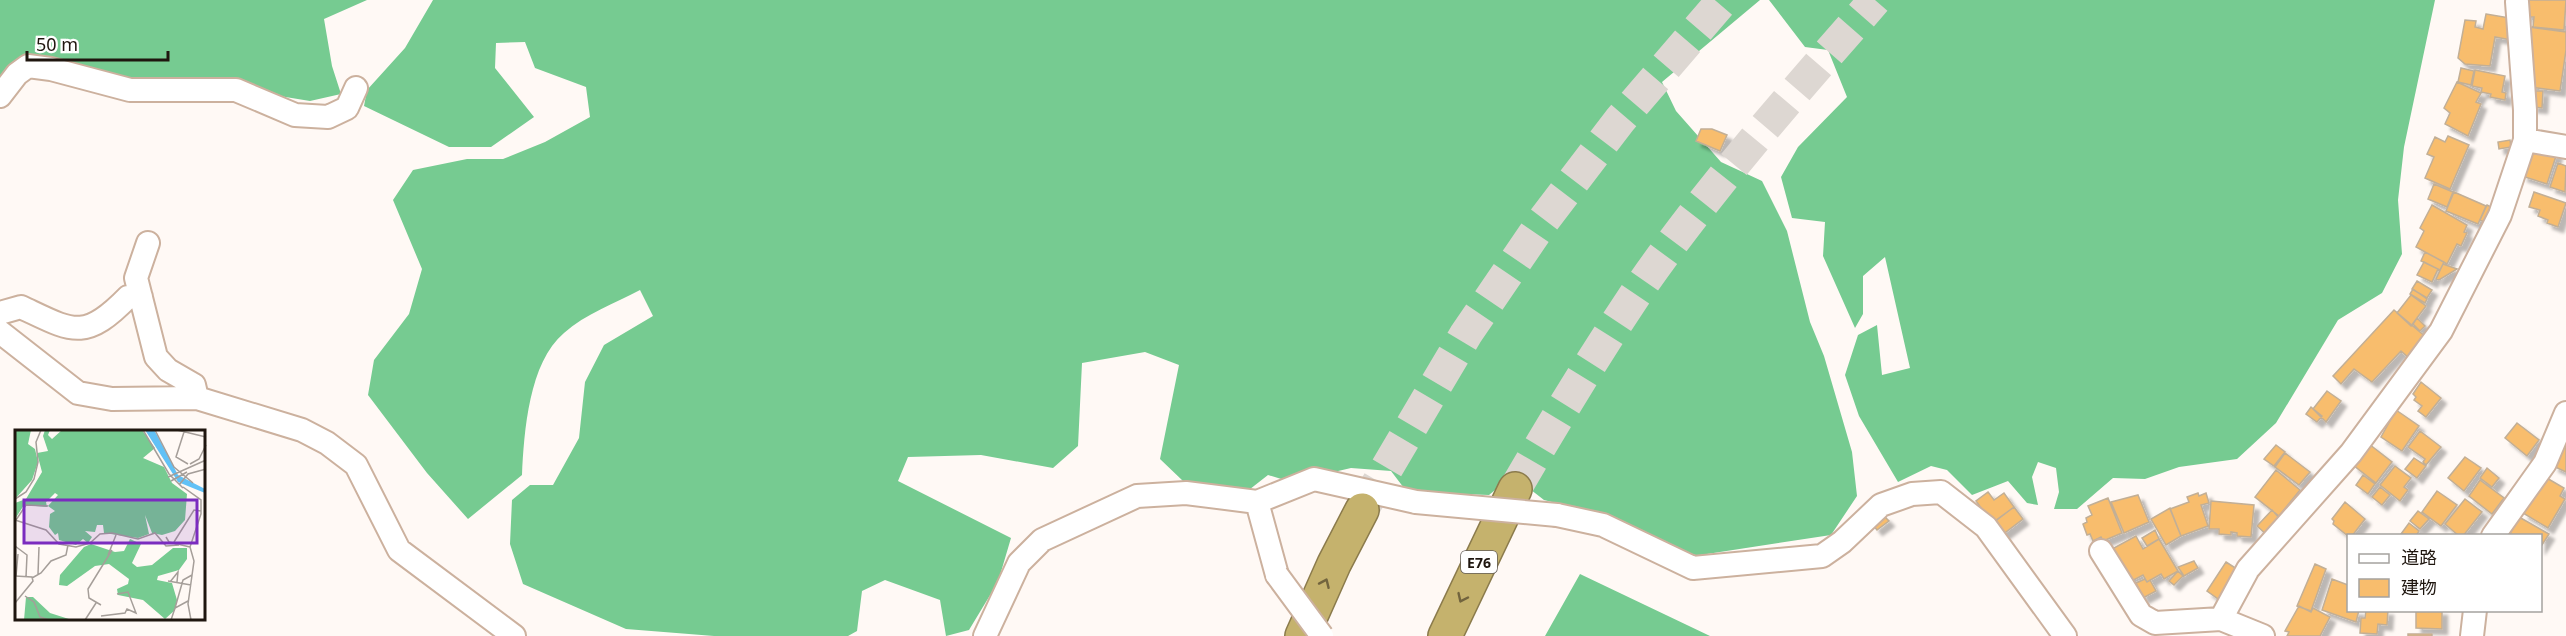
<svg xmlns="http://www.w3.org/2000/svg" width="2566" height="636" font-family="'Noto Sans','Noto Sans JP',sans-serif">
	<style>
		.forest { fill: #76cb91 }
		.building { fill: #f8bd6d; stroke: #c2af96; stroke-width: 1.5; filter: url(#shadow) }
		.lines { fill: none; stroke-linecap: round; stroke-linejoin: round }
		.highway-tunnel { stroke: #ddd7d2; stroke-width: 33; stroke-dasharray: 33 16; stroke-linecap: butt }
		.minor-casing { stroke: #ccb19e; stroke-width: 26 }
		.highway-casing { stroke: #8b7b4c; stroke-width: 36 }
		.minor { stroke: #fff; stroke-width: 22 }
		.highway { stroke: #c5b26d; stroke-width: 33 }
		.minor-bridge-casing { stroke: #ccb19e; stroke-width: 26; stroke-linecap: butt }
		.minor-bridge { stroke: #fff; stroke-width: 22 }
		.oneway { stroke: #72643e }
		.labels { text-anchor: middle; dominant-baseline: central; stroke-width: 4.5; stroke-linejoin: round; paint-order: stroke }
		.shield { fill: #fff; stroke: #625c57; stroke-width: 1.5 }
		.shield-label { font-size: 14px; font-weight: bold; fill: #1f160f }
		.inset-road { fill: none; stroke: #a59e99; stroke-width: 1.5 }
		.view { fill: #7b2cbf; fill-opacity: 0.15; stroke: #7b2cbf; stroke-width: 3 }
		.inset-edge { fill: none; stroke: #1f160f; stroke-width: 3 }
	</style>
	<defs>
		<filter id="shadow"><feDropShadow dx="5.5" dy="5.5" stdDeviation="1.5" flood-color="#0004"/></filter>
	</defs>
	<rect width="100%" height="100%" fill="#fff9f5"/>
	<path class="forest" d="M0,0H367L324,19L332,66L341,94L310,101L261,93L3,77L0,81Z
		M433,0H1760L1662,82L1676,111L1721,162L1762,181L1787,231L1810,322L1824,356L1852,452L1857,496L1831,535L1694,556L1607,516L1544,500L1526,486L1506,481L1489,495L1407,492L1391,471L1351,468L1291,482L1268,475L1245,493L1183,481L1160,459L1179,365L1145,352L1082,363L1078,446L1053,468L981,455L908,457L898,481L1011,538L998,582L969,630L946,636L940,600L885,580L862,591L857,631L848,636H714L626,629L523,584L510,544L512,500L530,485H553L579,438L585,382L604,345L653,316L640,290C616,303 585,314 564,333C529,362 524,432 522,475L468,519L427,473L368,395L374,360L409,314L422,269L393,200L413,170L467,159H503L545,142L590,117L586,87L535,68L525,42L496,43L495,68L534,117L491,147H449L364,106L367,90L405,48Z
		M1769,0H2435L2404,147L2398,200L2402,254L2382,293L2338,320L2276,423L2237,459L2179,467L2145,479L2113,478L2077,509H2054L2059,492L2056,468L2038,462L2032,477L2038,505L2027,503L2008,481L1972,495L1947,470L1931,466L1898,482L1859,416L1845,375L1858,335L1877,325L1882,375L1910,368L1885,257L1863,276V314L1855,328L1823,256L1825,222L1792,218L1781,177L1798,147L1847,97L1828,50L1805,47Z
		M1580,574L1710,636H1545Z"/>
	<path class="building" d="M2524,0H2566L2564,30L2533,27L2534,17H2526Z
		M2486,14L2516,19L2511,40L2495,37L2490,66L2465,64L2458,58L2465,20L2476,21L2475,27L2483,29Z
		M2529,27L2566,32V50L2560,91L2530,87Z
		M2461,68L2474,71L2471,85L2458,82Z
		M2475,70L2505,76L2502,92L2506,93L2505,100L2490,97L2491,94L2481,92L2482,88L2472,86Z
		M2457,82L2481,93L2476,102L2481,104L2468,136L2445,124L2450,113L2444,108Z
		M2534,91H2543L2542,108L2532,107Z
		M1701,129H1712L1727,135L1720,151L1696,141Z
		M2448,136L2469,145L2450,189L2425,178L2434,157L2427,154L2435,137L2445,142Z
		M2510,140L2511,147L2499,149L2498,142Z
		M2536,150L2557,153L2547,184L2522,176L2530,152L2535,153Z
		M2558,163L2566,166L2565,192L2550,187Z
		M2434,184L2453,192L2447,207L2428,199Z
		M2454,192L2486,206L2478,224L2446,211Z
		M2534,192L2566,203L2558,227L2547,223L2548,220L2538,216L2540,210L2529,207Z
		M2432,205L2467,225L2464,232L2467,233L2461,246L2457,244L2447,264L2416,247L2424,231L2420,228Z
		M2487,205L2493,208L2486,223L2480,220Z
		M2425,252L2444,262L2440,270L2421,261Z
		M2424,262L2438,269L2432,282L2417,275Z
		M2443,264L2457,269L2439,280L2436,279Z
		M2417,281L2432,290L2427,298L2412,289Z
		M2413,289L2427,299L2425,303L2410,294Z
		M2411,295L2426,306L2411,326L2397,313Z
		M2394,310L2427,338L2409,358L2401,351L2372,382L2354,369L2341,384L2333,376Z
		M2417,318L2425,326L2420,331L2413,324Z
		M2421,382L2441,398L2426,417L2418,411L2422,406L2414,400L2416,397L2413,394Z
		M2327,391L2341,401L2326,422L2313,409Z
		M2311,407L2322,416L2317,422L2306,414Z
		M2396,410L2419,426L2402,451L2381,437Z
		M2517,423L2539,440L2527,456L2505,438Z
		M2420,431L2441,447L2426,465L2423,462L2425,459L2408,447Z
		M2566,440V472L2553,466Z
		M2369,444L2392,462L2376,483L2353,465Z
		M2276,445L2285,452L2274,466L2264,459Z
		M2285,453L2310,472L2299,485L2275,467Z
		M2465,457L2481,468L2464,491L2448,478Z
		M2414,458L2426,466L2417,478L2405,469Z
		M2395,466L2411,478L2404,487L2408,490L2400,501L2380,485Z
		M2487,468L2499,478L2492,487L2480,478Z
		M2276,470L2300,490L2279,516L2255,497Z
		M2363,475L2375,484L2368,494L2356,485Z
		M2545,477L2564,488L2560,496L2565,499L2548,528L2523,513Z
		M2480,480L2504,498L2492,514L2469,496Z
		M2380,487L2390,495L2382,505L2372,497Z
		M2437,491L2457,505L2441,526L2422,512Z
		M1988,492L1994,500L2004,493L2014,507L1992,523L1976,501Z
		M2198,493L2199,496L2206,493L2209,503L2201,505L2208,526L2181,536L2170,509L2189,502L2187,497Z
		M2138,495L2149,522L2124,533L2111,502Z
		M2108,498L2122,533L2103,541L2101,537L2093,541L2090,534L2087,535L2083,524L2087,522L2086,518L2092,515L2088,506Z
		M2465,499L2482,512L2463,536H2459L2445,524Z
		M2211,501L2254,505L2251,537L2237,536V533L2231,532V535L2219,534V529H2209Z
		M2345,502L2365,519L2352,536H2348L2333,524L2334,521L2332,519Z
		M2014,507L2023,519L2002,535L1993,523Z
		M2170,508L2181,536L2166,545L2151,519Z
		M2272,510L2282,521L2268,536L2257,526Z
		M2418,511L2429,519L2420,529L2410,521Z
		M1884,516L1889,521L1877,530L1873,525Z
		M2519,517L2549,534L2540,548V536H2509Z
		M2409,523L2419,531L2416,536L2401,534Z
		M2155,530L2159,539L2147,546L2142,538Z
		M2136,536L2143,549L2159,539L2178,571L2164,579L2161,574L2147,582L2143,575L2130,582L2112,549Z
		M2194,561L2198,568L2184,576L2178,567Z
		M2226,562L2240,571L2221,601L2207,591Z
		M2315,564L2326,569L2311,611L2297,606Z
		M2178,571L2183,576L2174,585L2169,581Z
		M2145,579L2147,582L2150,580L2156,591L2143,598L2136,583Z
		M2332,579L2348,585V610H2359L2356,622L2322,610Z
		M2299,606L2311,612L2313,608L2330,617L2320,636H2287L2289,632L2285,631Z
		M2366,610H2388L2387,625L2378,624L2377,634L2360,633L2361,618H2365Z
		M2416,610H2442V629L2416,628Z
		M2408,634H2432V636H2408Z"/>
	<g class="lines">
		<path class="highway-tunnel" d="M1515,489C1554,422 1594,356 1637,292C1708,189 1793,94 1875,0
			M1362,510L1466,334L1543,221L1620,120L1723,0"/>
		<g class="minor-casing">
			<path id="minor" d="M2517,2L2525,110V140
				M0,96L17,74L28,66L51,69L130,90H236L295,115L328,117L347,108L356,88
				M148,243L136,278L156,357L168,370L194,385L197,398
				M0,313L21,307C72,331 84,342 128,297H141
				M0,332L78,393L112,399L197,398L302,430L327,443L356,465L399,550L514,636
				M1257,502L1277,575
				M1557,515L1603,525L1693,568L1822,556L1842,542L1881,505L1912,494L1941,492L1986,527L2065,636
				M2493,536L2545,463L2566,413
				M2101,551L2141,615L2155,623L2221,619L2263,636
				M2221,619L2248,569L2351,453L2441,331L2500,215L2525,140L2566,147
				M985,636L1019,563L1042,540L1137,496L1186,493L1257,502L1314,479L1416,502
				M2472,636L2475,610"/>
		</g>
		<g class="highway-casing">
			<path id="highway" d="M1302,636L1334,564L1362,510
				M1445,636L1515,489"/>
		</g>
		<use href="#minor" class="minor"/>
		<use href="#highway" class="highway"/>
		<g class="minor-bridge-casing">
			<path id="minor-bridge" d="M1416,502L1557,515
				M1277,575L1322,636"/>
		</g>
		<use href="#minor-bridge" class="minor-bridge"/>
	</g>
	<defs><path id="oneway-chevron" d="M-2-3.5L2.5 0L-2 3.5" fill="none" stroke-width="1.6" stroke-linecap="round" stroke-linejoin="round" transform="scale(1.5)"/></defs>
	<g class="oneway">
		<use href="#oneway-chevron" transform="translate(1325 583) rotate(-66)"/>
		<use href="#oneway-chevron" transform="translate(1462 598) rotate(115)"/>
	</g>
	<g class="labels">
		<rect class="shield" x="1461" y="551" width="36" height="22" rx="4.5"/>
		<g class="shield-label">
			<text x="1479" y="562">E76</text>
		</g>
	</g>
	<g transform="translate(15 430)">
		<rect width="190" height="190" fill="#fff9f5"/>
		<path d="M0,0H16L13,14L20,19L23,32L17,50L0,69ZM30,0H35L33,5L37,9L47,0H127L140,18L128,28L149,37L157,53L172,64L170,90L160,101L147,105L137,103L130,85L134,104L123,108L89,103L88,95H82L80,102L70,101L77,107L73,113L68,109L61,115L44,110L43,103L40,105L34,97L35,84L40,81L33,76L43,65L40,63L31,72L32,77L9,75L0,89V73L11,69L27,42L22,23L33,21L28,6ZM115,109L126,114L117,133L122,137L137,135L158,118H172V129L164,140L143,146L142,150L157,153L162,170L160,180L150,189L128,170L103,165L102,159L113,154L114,149L94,134L80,136L52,156L44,155L45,145L69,117L76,114L100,122L109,121ZM11,167H18L35,183L57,190H9Z" fill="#76cb91"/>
		<path d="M130,0H139L142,5L163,45L190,59V63L163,52Z" fill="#61c1f6"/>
		<path class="inset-road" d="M128,0L154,44L168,58M140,0L159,37L178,53M162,0L191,7M169,2L161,27L173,34M175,34L184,29L191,15M153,47L191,30M156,51L172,42M164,55L173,44L191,39M168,57L186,70V84L175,117L179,131L173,174L176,190M0,69L11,62L19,49L23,32L21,12L26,0M0,90L31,100L44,114L61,117L75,113L85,104L97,103L123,109L140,103L151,116L164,115M1,90L11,75L33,76M151,107L154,112L175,117M159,112L179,80L186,81M0,116L12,125L11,147M93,125L101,105M23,144L24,117M0,146L17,147L18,151L0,173M1,146L3,124M17,148L26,143L36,131L51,125L53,115M153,151L176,155M155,152L163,142L162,152M10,166L19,172L25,187L34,190M86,175L74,168L73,159L97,120M160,178L168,150L177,145M86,186L110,183L112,179L121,183L113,162L102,164M70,190L81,173M156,190L160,178L173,171"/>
		<path class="view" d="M9,70H182V113H9Z"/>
		<rect width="190" height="190" class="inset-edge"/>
	</g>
	<rect x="2347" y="534" width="195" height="78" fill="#ffffff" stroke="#a5a29f" stroke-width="1.5"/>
	<rect x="2359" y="554" width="30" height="9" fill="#ffffff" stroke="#a5a29f" stroke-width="1.5"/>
	<text x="2401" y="564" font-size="18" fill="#1f160f">道路</text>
	<rect x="2359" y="579" width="30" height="18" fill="#f8bd6d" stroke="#a5a29f" stroke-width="1.5"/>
	<text x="2401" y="594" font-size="18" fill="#1f160f">建物</text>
	<path d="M27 51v9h141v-9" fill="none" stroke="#1f160f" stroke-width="3"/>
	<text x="36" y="51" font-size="18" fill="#1f160f" stroke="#ffffff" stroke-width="4.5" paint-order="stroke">50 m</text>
</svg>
